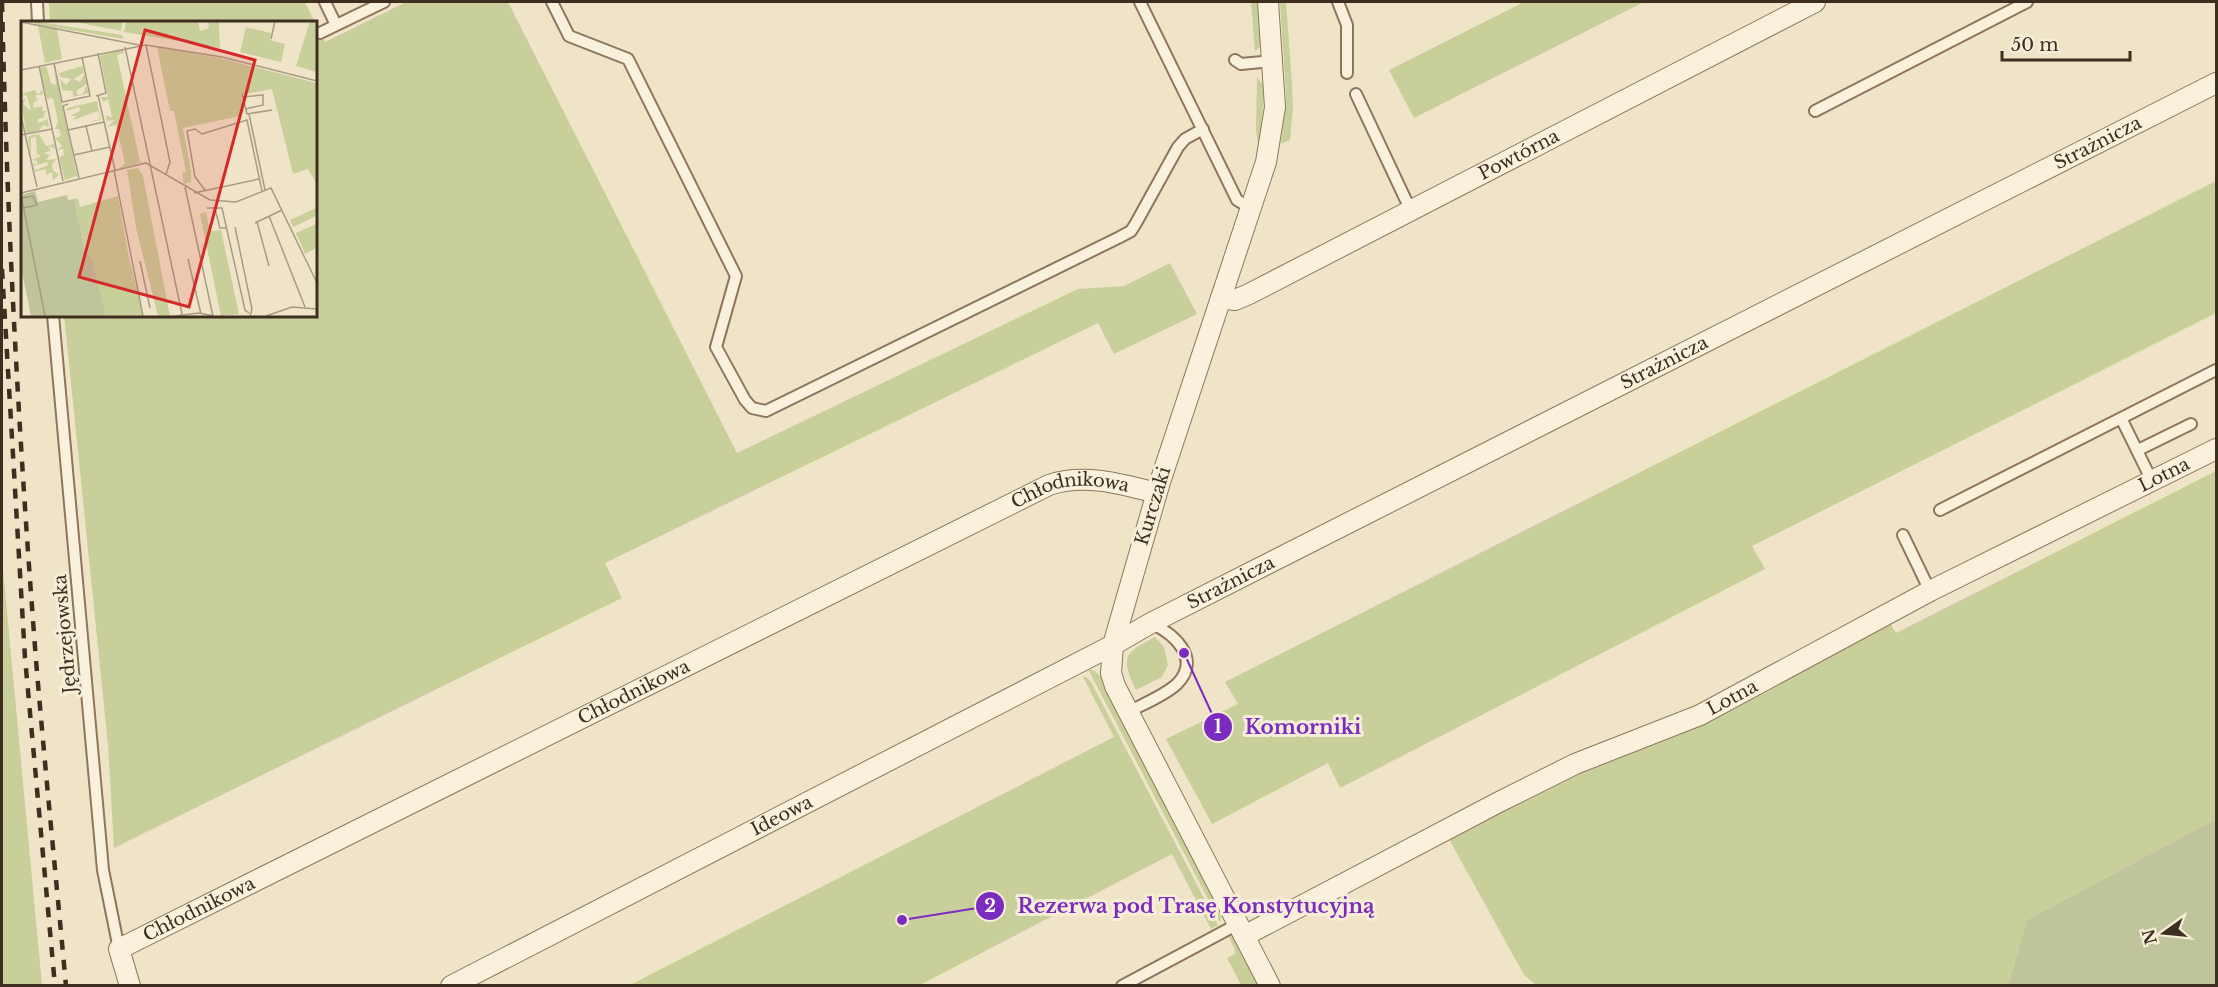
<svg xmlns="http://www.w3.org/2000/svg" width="2218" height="987" font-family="'Libre Baskerville',serif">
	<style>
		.green { fill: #c9cf9b }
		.cemetery { fill: #bfc49a }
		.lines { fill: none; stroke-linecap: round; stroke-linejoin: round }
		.lane-casing { stroke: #8d765c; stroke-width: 14 }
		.street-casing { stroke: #8d765c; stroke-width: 22 }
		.lane { stroke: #faf1dc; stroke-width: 10 }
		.street { stroke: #faf1dc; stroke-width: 20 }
		.rail { stroke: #3d2e20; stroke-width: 4.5; stroke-dasharray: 10 10; stroke-linecap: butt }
		.labels { text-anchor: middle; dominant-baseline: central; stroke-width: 6; stroke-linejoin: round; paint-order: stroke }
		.street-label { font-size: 18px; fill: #3d2e20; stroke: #f7eed8 }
		.inset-road { fill: none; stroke: #a89b85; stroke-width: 1.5 }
		.view { fill: #d62828; fill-opacity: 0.15; stroke: #d62828; stroke-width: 3 }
		.inset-edge { fill: none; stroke: #3d2e20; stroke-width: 3 }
		.leader { fill: none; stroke: #7b2cbf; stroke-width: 2 }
		.callout-dot { fill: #7b2cbf; stroke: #f7eed8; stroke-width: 2 }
		.mark-label { font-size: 18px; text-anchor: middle; font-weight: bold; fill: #fff }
		.callout-label { font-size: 20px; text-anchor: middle; font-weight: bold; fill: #7b2cbf; stroke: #f7eed8; stroke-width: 6; stroke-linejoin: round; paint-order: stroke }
	</style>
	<rect width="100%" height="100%" fill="#f0e4c8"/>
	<path class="green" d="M49,2H305L315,22H50Z
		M406,2H508L737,453L1078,289L1124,286L1170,263L1197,314L1114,354L1098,323L605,563L622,598L114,848L108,745L64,315H315V23L325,42Z
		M1251,2H1257L1261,45L1255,52Z
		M1280,2H1286L1292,85L1293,107L1290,140L1281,144L1286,96Z
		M1524,2H1644L1414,118L1389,70Z
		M1257,77L1263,85L1264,94L1259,150L1256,130Z
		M2216,181V313L1752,546L1765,569L1340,788L1328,763L1212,824L1166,739L1238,704L1225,682Z
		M2216,471V819L2027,920L2009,982L2002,985H1536L1524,975L1449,839L1579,770L1889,621L1896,633Z
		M2,558L42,985H2Z
		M1155,637L1164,647L1168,665L1162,677L1136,690C1120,657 1124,653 1155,637Z
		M1088,669L1095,671L1101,677L1222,914L1220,922Z
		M1083,677H1086L1091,682L1218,925L1211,929L1172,854L920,985H630L1114,737Z
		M1235,934L1260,985H1241L1227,958L1236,953L1229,937Z"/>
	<path class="cemetery" d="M2216,819V985H2002L2009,982L2027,920Z"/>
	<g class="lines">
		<g class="lane-casing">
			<path id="lane" d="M37,2L38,22
				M325,2L336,25
				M552,2L569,36L628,59L736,276L716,347L745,400L752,408L766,411L1120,237L1131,231L1136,223L1178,147L1185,139L1203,129
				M1140,2L1237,200L1252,209
				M1338,2L1347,25V73
				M320,33L384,2
				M1235,60L1241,64L1273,61
				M1356,94L1411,211
				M1815,111L2027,2
				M53,315L103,870L119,949
				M2121,418L2152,481
				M2138,450L2191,424
				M1940,510L2216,370
				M1903,535L1930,591
				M1128,712C1143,704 1164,696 1177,684C1202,658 1174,634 1151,623
				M1122,986L1238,924"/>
		</g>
		<g class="street-casing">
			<g id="street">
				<path d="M1268,2L1275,107L1266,162L1160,482L1113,645L1111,673L1115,686L1270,986"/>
				<path id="s1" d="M1221,298L1235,300L1249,294L1815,2"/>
				<path id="s2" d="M1244,936L1499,802L1575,764L1700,715L1930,591L2216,449"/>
				<path id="s3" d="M130,986L119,949L1049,485C1083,473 1122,484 1156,493"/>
				<path id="s4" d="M451,986L1113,645L1151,623L2216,83"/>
			</g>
		</g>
		<use href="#lane" class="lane"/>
		<use href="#street" class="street"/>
		<path class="rail" d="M2,2C7,221 19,441 36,660C45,768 56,877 66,986
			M2,269L25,658L55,986"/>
	</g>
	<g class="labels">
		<g class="street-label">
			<text stroke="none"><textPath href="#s4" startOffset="1850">Strażnicza</textPath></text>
			<text stroke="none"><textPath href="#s1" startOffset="333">Powtórna</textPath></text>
			<text stroke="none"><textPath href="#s4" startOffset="1364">Strażnicza</textPath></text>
			<text stroke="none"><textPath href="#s2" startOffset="1030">Lotna</textPath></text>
			<text stroke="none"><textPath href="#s3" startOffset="1098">Chłodnikowa</textPath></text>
			<text transform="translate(1153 506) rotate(-73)">Kurczaki</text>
			<text stroke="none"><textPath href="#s4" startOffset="878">Strażnicza</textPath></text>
			<text transform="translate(65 634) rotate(-95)">Jędrzejowska</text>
			<text stroke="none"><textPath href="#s3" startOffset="614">Chłodnikowa</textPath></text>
			<text stroke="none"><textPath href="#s2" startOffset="544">Lotna</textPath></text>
			<text stroke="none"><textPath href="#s4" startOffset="372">Ideowa</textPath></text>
			<text stroke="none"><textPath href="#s3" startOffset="128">Chłodnikowa</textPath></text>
		</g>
	</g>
	<g transform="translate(21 21)">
		<rect width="296" height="296" fill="#f0e4c8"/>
		<path d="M13,0L101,14L103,18L14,3ZM49,0H102L100,10ZM105,0H177L179,10L188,7L187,0H198L199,27L103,11ZM289,0H295V51L275,45ZM0,1L36,8L41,38L24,42L17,5ZM225,6L250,12L249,19L264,23L260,41L219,31ZM136,26L199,37L295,62V162L287,148L272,153L251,68L220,74L223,91L219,95L162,107L170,150V161L163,163L161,152L165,151L153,90H149ZM102,28L103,32L96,34L119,141L127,140L97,148L104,143L95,104L86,106L94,99L86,100L85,95L91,96L87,78L83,81L79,76H87L79,35ZM33,44L56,155L44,159L38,136L43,134L42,128L36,129L41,125L34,117L40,115L38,108H34L37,100L32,77L26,78L19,47L25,45L30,62L35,64ZM61,45L63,51L53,58L59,61L63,53L66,63L55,70L57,74L62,73L65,65L68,72L52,76V70L41,69L39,58L45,64L50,58L39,56L38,52ZM14,69L17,74L21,69L22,74H14L17,79L12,82L13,87L22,85L21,90H25L22,96H26L17,98V102L27,98L28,106L22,104L18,110L5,112L0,79L5,78L2,83L10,90L6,75L0,73ZM76,80L80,99L67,101L79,98L77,90L52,99L55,95H49L59,90L58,86L46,90V87ZM18,113L25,125L33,123L34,128L28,125L29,130L22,132L29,134L25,139L36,138L31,143L32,150L38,153L32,160L31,151L25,154V148L14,151L13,146L15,149L27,144L26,141L13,145L12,141L16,144V140L11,139L20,135L16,133L15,116L10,117V138L7,115ZM117,147L122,155L149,295H137L115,207L106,149ZM97,175L107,232L122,295H85L71,237L65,233L53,178L57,177L59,186ZM295,187V195L272,206L269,199ZM185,191L189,210L200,209L218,293L200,295L179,193ZM295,203V227L284,233L275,212Z" fill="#c9cf9b"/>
		<path d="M14,170L17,181L46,174L47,179L53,178L65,233L71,237L85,295H10L0,246V174Z" fill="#bfc49a"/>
		<path class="inset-road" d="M0,1L118,24M250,18L254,0M125,24L149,141L145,153M104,26L161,293M33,42L41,81L69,75L61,36M18,45L42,160M0,49L125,24L201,36L296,60M221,73L226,93L251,89M77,74L94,149M75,75L85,72L77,32M221,76L242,74V84L224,88M47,83L42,85L47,109L83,101M228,93L244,169M0,95L16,166M65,105L71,130M47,109L58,157M0,114L31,108M53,134L89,126M93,149L122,295M164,166L192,295M184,169L174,156L166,110L174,108L181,113L226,99L241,170M0,172L125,142L189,179L215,181L250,167L296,262M173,172L238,158M0,174L24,295M1,177L12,175L16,184L2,187M186,187H201L224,289L228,292M194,188L199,207H206M248,195L284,286M236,201L248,245M234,202L261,189M214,206L231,288L229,295M167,238L180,293M119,240L129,287M154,295L178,292L193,295M245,295L271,286L296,288"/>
		<path class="view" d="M124,9L234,39L168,286L58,256Z"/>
		<rect width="296" height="296" class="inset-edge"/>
	</g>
	<path class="leader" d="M1184 653L1218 727M902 920L990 906"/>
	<g class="callout-dot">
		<circle cx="1184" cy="653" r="6"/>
		<circle cx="902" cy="920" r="6"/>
		<circle cx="1218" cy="727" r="15"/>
		<circle cx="990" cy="906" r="15"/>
	</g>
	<g class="mark-label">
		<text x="1218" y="733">1</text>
		<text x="990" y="912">2</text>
	</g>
	<g class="callout-label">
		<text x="1303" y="734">Komorniki</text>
		<text x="1196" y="913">Rezerwa pod Trasę Konstytucyjną</text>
	</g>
	<rect width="2218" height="987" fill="none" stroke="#3d2e20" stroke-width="6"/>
	<g transform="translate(2164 933) rotate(255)" stroke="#f7eed8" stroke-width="4.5" paint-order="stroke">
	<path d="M0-4.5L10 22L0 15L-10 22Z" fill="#3d2e20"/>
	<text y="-9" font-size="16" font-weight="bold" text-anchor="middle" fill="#3d2e20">N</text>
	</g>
	<path d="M2002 51v9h128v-9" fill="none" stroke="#3d2e20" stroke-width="3"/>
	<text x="2011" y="51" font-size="18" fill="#3d2e20" stroke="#f7eed8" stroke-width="4.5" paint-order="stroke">50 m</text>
</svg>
